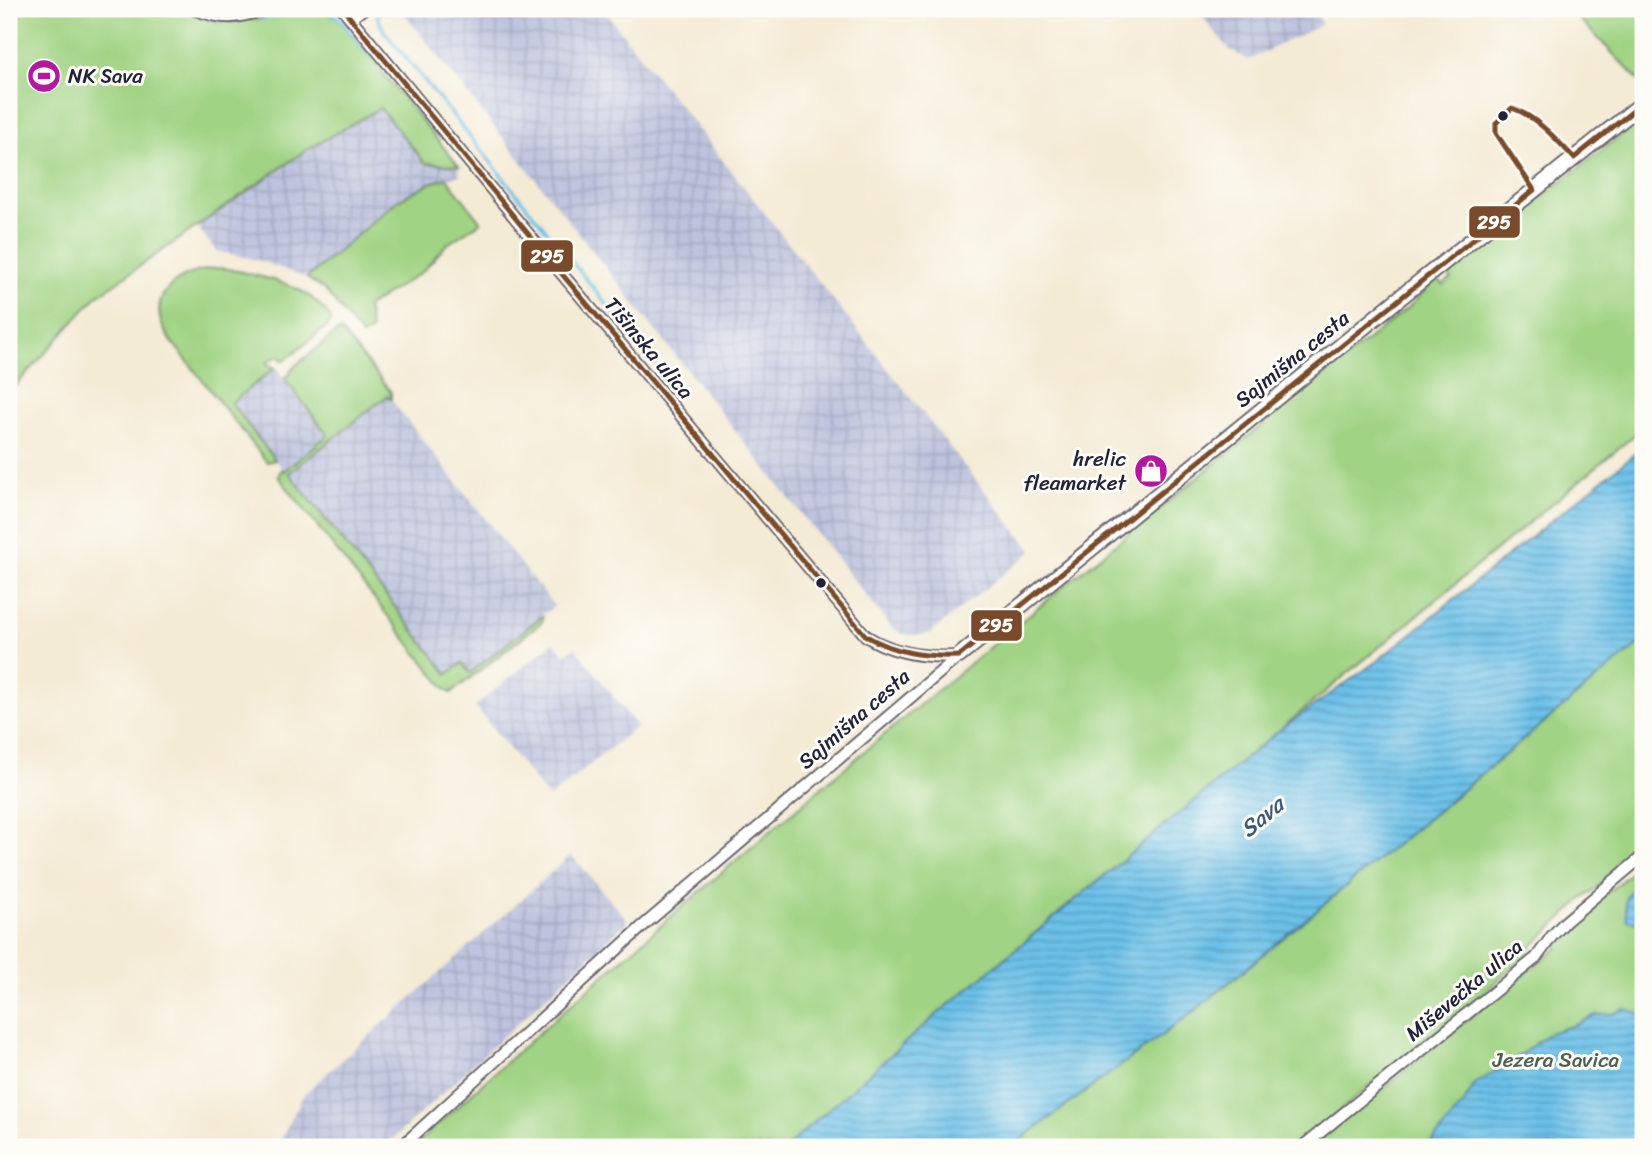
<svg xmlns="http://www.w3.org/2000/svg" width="1652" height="1156" font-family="Sriracha,sans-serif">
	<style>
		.industrial { fill: url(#industrial-grid) }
		.green { fill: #a0d383; stroke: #617a5f; stroke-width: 2 }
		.water { fill: url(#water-rules); stroke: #477292; stroke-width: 2 }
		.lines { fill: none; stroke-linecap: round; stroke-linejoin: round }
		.stream { stroke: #6cc1e9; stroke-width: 3.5 }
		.minor-casing { stroke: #6c6871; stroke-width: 14 }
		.tertiary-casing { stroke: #6c6871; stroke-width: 18 }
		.minor { stroke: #fff; stroke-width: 10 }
		.tertiary { stroke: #fff; stroke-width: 14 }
		.bus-1-casing { stroke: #fdfcf7; stroke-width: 10 }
		.bus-1 { stroke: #7a4b2a; stroke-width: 5 }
		.bus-dot { fill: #22223b; stroke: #fdfcf7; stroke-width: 2.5 }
		.labels { text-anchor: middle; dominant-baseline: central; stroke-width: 6; stroke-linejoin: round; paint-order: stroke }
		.poi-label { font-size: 21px; fill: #22223b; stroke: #fdfcf7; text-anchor: start }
		.street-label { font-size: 21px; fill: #22223b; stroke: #fdfcf7 }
		.park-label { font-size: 21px; fill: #4e6054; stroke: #fdfcf7 }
		.water-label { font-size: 23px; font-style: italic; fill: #3c5a78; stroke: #fdfcf7 }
		.line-badge { stroke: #fdfcf7; stroke-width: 2.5 }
		.badge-label { font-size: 19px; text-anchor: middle; font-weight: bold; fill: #fff }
	</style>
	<defs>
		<pattern id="industrial-grid" width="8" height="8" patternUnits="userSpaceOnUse" patternTransform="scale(1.75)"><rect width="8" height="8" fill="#bdc3de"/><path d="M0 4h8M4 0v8" fill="none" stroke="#a2a7bf"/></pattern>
		<pattern id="water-rules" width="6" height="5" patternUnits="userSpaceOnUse" patternTransform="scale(1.75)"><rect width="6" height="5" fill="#6cc1e9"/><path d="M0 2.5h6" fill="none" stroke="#589cbe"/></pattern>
	</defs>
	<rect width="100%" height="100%" fill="#fdfcf7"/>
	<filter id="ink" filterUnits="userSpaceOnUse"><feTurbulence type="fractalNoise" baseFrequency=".0143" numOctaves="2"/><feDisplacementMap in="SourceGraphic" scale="14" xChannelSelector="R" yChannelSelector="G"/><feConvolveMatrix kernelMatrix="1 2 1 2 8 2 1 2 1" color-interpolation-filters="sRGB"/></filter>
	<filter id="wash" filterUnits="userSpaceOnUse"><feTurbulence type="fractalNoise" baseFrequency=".00686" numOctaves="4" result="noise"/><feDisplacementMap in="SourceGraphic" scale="28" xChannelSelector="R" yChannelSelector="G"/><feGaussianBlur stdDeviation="1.57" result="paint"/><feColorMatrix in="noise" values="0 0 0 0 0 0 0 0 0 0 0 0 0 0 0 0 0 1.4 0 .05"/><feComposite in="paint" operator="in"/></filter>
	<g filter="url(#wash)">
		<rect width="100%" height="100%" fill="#f4ebd5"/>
		<path class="industrial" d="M407,9H603L1032,551L930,633L921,635H908L901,633L892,628L403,12Z
			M1196,9H1317L1321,25L1248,60L1229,49Z
			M381,108L425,163L459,166L460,175L430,183L398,200L307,278L258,260L216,251L197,226L305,151Z
			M275,367L328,435L284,471L230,404Z
			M388,396L554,606L470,673L449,675L289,472Z
			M554,642L565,655L575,648L637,726L549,798L475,706Z
			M571,855L628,921L384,1147H277L304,1094Z"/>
		<path class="green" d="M9,9H188L216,21L264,19L306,10L321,9L338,18L459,166L425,163L380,108L305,151L97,296L9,393Z
			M1570,9H1643V85Z
			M1643,118V428L940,1012L812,1124L787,1147H413C732,853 1070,579 1409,307L1437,278L1443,285L1451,279L1447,271Z
			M447,178L481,222L446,245L423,271L367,307L371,331L362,336L325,290L307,278L398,200L430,183Z
			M218,268C233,269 247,273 262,277C293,285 311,292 331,318L330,324L284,361L278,356L266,363L275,368L231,403L275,460L267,462L169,338C141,295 179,271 218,268Z
			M341,331L391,392V399L387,396L289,473L448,674L462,663L470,673L542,616L543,617L542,622L451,693L446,690L278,476L282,469L284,471L328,435L284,378L291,373L290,370L337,332Z
			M1643,641V851L1582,899L1528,950L1530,954L1296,1147H1013L1032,1131L1192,1013Z
			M1643,863V1147H1311L1495,997L1558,948L1554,941L1587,909Z"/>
		<path class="water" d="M1643,447V641L1192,1013L1032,1131L1013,1147H787L812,1124L940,1012L1281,729L1377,661Z
			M1643,881V924L1638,922L1627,920C1624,900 1624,892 1643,881Z
			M1624,1009L1643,1014V1147H1428L1463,1104L1475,1084L1522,1054L1549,1033L1575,1025L1595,1015L1613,1014Z"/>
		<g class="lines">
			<path class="stream" d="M325,9L339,18L373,59
				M384,9L377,16L384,31L656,365
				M263,19L309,9"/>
		</g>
	</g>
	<g filter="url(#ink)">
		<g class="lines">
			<g class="minor-casing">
				<path id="minor" d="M193,9C228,22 235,18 270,9
					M343,9L530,236L866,636C894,654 926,658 959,656
					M351,18L363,9
					M401,1147L644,925L959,656
					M1302,1147L1536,958L1552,936L1565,922L1643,856"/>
			</g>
			<g class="tertiary-casing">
				<path id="tertiary" d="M959,656L1402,296L1643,103"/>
			</g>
			<use href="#minor" class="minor"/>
			<use href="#tertiary" class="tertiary"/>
			<g class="bus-1-casing">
				<path id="bus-1" d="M193,9C225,20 238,17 270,9
					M343,9L530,236L866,636C895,653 925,657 959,656L1534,190L1496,133V123L1512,108C1537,117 1556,139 1574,158L1643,103"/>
			</g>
			<use href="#bus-1" class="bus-1"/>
		</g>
	</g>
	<defs>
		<g id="stadium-disc" transform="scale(1.75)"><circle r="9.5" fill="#b5179e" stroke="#fdfcf7"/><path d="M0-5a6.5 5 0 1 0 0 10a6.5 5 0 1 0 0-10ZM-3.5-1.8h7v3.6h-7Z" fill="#fff"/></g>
		<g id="shop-disc" transform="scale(1.75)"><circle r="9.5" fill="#b5179e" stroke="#fdfcf7"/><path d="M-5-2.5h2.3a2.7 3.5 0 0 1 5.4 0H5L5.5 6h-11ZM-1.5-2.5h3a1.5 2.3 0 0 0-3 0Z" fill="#fff"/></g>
	</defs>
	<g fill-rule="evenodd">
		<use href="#stadium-disc" x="44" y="76"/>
		<use href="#shop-disc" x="1151" y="471"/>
	</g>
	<g class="bus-dot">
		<circle cx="1503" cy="116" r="6"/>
		<circle cx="821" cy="583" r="6"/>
	</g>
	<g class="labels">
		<g class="poi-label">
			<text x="68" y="76">NK Sava</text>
			<text x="1126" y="459" text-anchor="end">hrelic<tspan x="1126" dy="24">fleamarket</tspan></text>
		</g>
		<g class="street-label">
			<text transform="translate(649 348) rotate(50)">Tišinska ulica</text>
			<text transform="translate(1292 359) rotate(-39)">Sajmišna cesta</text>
			<text transform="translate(854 719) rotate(-41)">Sajmišna cesta</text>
			<text transform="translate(1464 990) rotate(-40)">Miševečka ulica</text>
		</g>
		<g class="park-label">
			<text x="1556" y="1060">Jezera Savica</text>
		</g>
		<g class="water-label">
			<text transform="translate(1262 817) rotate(-40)">Sava</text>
		</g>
	</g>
	<g class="line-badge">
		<rect x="1468" y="205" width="53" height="34" rx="7" fill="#7a4b2a"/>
		<rect x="520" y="239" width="54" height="34" rx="7" fill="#7a4b2a"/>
		<rect x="970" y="609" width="53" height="33" rx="7" fill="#7a4b2a"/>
	</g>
	<g class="badge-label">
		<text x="1494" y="229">295</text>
		<text x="547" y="263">295</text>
		<text x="996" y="632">295</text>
	</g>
	<rect width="1652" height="1156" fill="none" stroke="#fdfcf7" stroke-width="35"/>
</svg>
